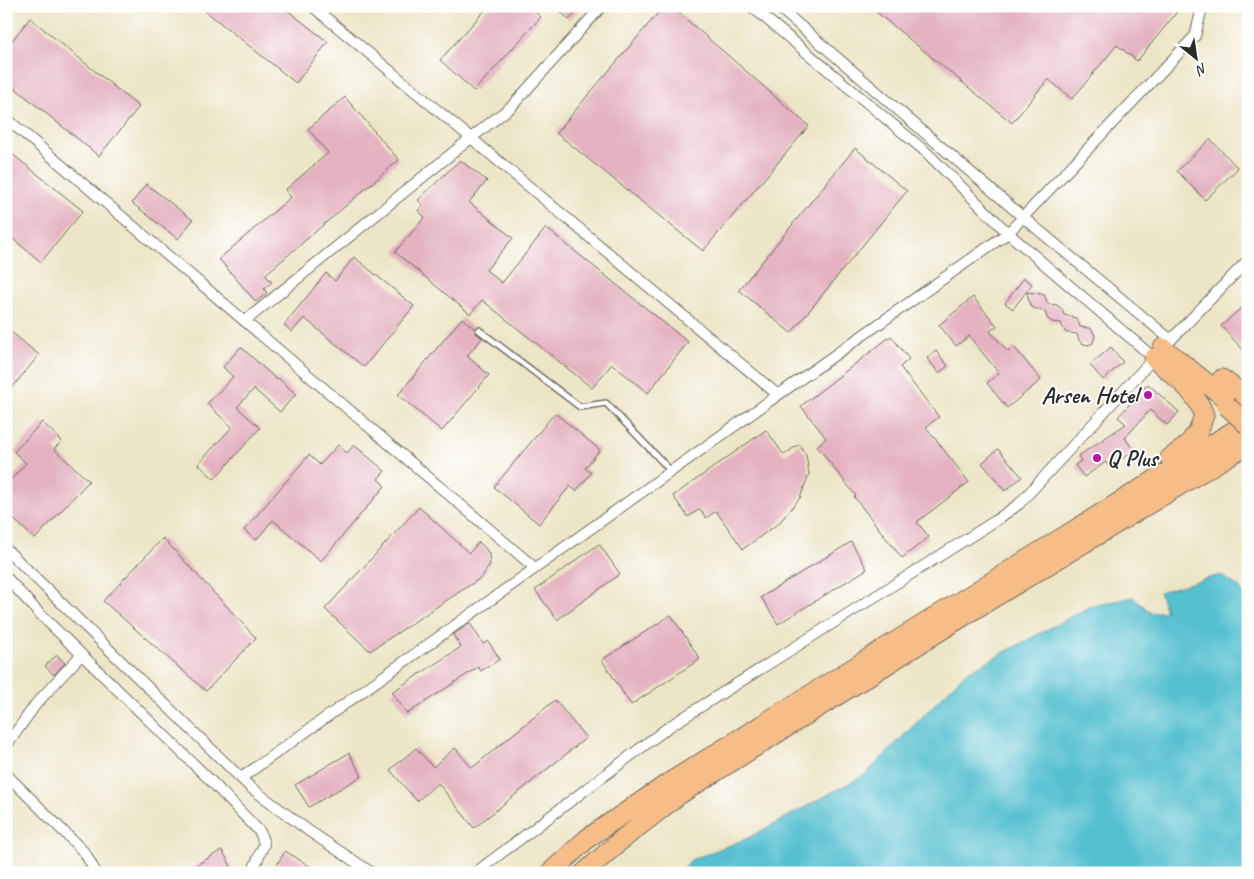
<svg xmlns="http://www.w3.org/2000/svg" width="1254" height="879" font-family="Caveat,sans-serif">
	<style>
		.water { fill: #55c0d0; stroke: #40767e }
		.building { fill: #e4b2c1 }
		.lines { fill: none; stroke-linecap: round; stroke-linejoin: round }
		.lane-casing { stroke: #6f6c62; stroke-width: 8 }
		.street-casing { stroke: #6f6c62; stroke-width: 12 }
		.highway-casing { stroke: #6f6c62; stroke-width: 21 }
		.lane { stroke: #fff; stroke-width: 5 }
		.street { stroke: #fff; stroke-width: 10 }
		.highway { stroke: #f7bd88; stroke-width: 19 }
		.highway-bridge-casing { stroke: #6f6c62; stroke-width: 21; stroke-linecap: butt }
		.highway-bridge { stroke: #f7bd88; stroke-width: 19 }
		.poi-dot { fill: #b5179e; stroke: #fff; stroke-width: 2 }
		.labels { text-anchor: middle; dominant-baseline: central; stroke-width: 4; stroke-linejoin: round; paint-order: stroke }
		.poi-label { font-size: 24px; font-weight: bold; fill: #2b2b2b; stroke: #fff; text-anchor: end }
	</style>
	<rect width="100%" height="100%" fill="#fff"/>
	<filter id="ink" filterUnits="userSpaceOnUse"><feTurbulence type="fractalNoise" baseFrequency=".02" numOctaves="2"/><feDisplacementMap in="SourceGraphic" scale="10" xChannelSelector="R" yChannelSelector="G"/><feConvolveMatrix kernelMatrix="1 2 1 2 8 2 1 2 1" color-interpolation-filters="sRGB"/></filter>
	<filter id="wash" filterUnits="userSpaceOnUse"><feTurbulence type="fractalNoise" baseFrequency=".0096" numOctaves="4" result="noise"/><feDisplacementMap in="SourceGraphic" scale="20" xChannelSelector="R" yChannelSelector="G"/><feGaussianBlur stdDeviation="1.12" result="paint"/><feColorMatrix in="noise" values="0 0 0 0 0 0 0 0 0 0 0 0 0 0 0 0 0 1.4 0 .05"/><feComposite in="paint" operator="in"/></filter>
	<g filter="url(#wash)">
		<rect width="100%" height="100%" fill="#ede5c7"/>
		<path class="water" d="M1220,575L1239,587L1248,601V873H680L691,860L748,838L866,774L964,674L1089,607L1133,597L1151,613L1166,611L1159,592Z"/>
		<g id="blocks">
			<path class="building" d="M199,6H282L328,42L296,83Z
				M489,6H529L541,17L474,91L440,60Z
				M555,6H582L569,20Z
				M664,6H671L809,126L703,251L556,133Z
				M869,6H1170L1177,12L1137,61L1117,45L1072,99L1048,79L1012,123Z
				M30,18L139,107L99,156L6,81V48Z
				M345,97L399,160L265,275L272,282L264,289L267,293L256,302L219,259L291,197L285,190L328,153L308,129Z
				M1210,139L1238,168L1205,200L1177,171Z
				M855,148L907,191L791,333L739,290Z
				M6,149L83,211L41,262L6,233Z
				M460,160L487,181L469,202L513,238L486,270L502,283L546,228L688,342L648,393L612,364L592,388L482,300L470,314L395,252L425,217L418,211L423,205L418,200Z
				M146,184L193,220L178,239L132,203Z
				M354,257L414,306L364,367L304,318L292,332L284,325L326,273L335,281Z
				M1024,278L1032,284L1013,309L1005,303Z
				M1027,292L1041,294L1044,295L1048,304L1057,305L1062,309L1064,315L1076,318L1078,321L1080,327L1089,328L1092,330L1095,336L1093,343L1088,345L1081,343L1079,340L1077,334L1068,333L1065,332L1061,323L1052,322L1047,318L1045,311L1033,308L1030,306Z
				M973,297L997,326L990,331L1008,352L1014,347L1041,380L1007,408L987,383L999,373L969,336L956,346L939,325Z
				M1248,302V355L1221,326Z
				M462,318L475,329L476,333L482,338L467,356L489,375L442,431L398,395Z
				M10,331L39,355L6,395V335Z
				M891,336L909,359L900,367L939,417L926,427L969,482L917,522L929,537L902,558L854,497L856,496L817,446L826,438L801,406Z
				M241,347L277,380L278,378L296,394L280,412L254,389L237,407L260,428L214,479L198,464L232,427L207,404L233,377L223,367Z
				M1111,347L1123,362L1103,380L1090,365Z
				M936,351L948,366L939,373L927,358Z
				M1148,384L1179,412L1167,425L1150,410L1125,438L1134,451L1109,467L1106,462L1084,477L1075,465L1081,461L1078,456L1126,424L1118,417Z
				M555,413L600,450L585,468L591,473L576,491L570,486L539,524L494,487Z
				M42,422L62,441L54,449L89,481L35,539L6,512V485L26,463L14,452Z
				M766,430L784,455L799,444L806,455L809,474L800,498L779,523L743,549L716,511L706,518L700,509L688,517L673,496Z
				M338,445L347,453L354,445L385,471L378,479L385,486L321,561L273,520L256,540L244,530L309,455L320,465Z
				M998,449L1022,477L1005,491L982,463Z
				M419,507L469,553L479,542L485,548L489,554L490,564L482,577L370,651L325,609Z
				M163,538L256,638L206,691L103,601Z
				M851,542L867,569L778,624L761,597Z
				M599,544L620,574L557,620L535,590Z
				M671,615L700,659L631,705L602,660Z
				M470,623L483,644L488,641L500,659L481,671L478,667L407,714L392,692L461,647L453,635Z
				M57,655L65,663L54,675L45,666Z
				M555,700L586,738L474,828L438,783L417,801L390,770L416,748L433,767L455,748L472,768Z
				M349,753L362,776L309,807L295,785Z
				M222,850L232,868L224,873H183Z
				M285,851L321,873H272Z"/>
		</g>
	</g>
	<g filter="url(#ink)">
		<use href="#blocks" fill-opacity="0" stroke="#6f6c62" stroke-width="1"/>
		<g class="lines">
			<g class="lane-casing">
				<path id="lane" d="M479,330L580,407L606,403L671,471"/>
			</g>
			<g class="street-casing">
				<path id="street" d="M312,6L471,138L778,395
					M751,6L926,152L1008,233L1154,358
					M777,6L1024,218L1171,340
					M6,118L535,568
					M245,321L471,138L512,106L602,6
					M6,549L250,787L309,831L372,873
					M6,577L38,612L211,781L260,832L264,844L252,873
					M6,746L36,704L81,655
					M6,774L85,853L96,873
					M241,778L778,395L1008,233L1195,36L1202,8L1201,6
					M475,873L670,726L995,521L1019,504L1163,348L1248,260"/>
			</g>
			<g class="highway-casing">
				<path id="highway" d="M1163,348L1245,414
					M1154,358C1173,375 1196,390 1204,415L1199,430L1187,446L1170,458
					M1222,379L1241,393L1248,396
					M550,873L588,838L667,784L1248,422
					M584,873L620,841L680,794L978,607L1248,444"/>
			</g>
			<use href="#lane" class="lane"/>
			<use href="#street" class="street"/>
			<use href="#highway" class="highway"/>
			<g class="highway-bridge-casing">
				<path id="highway-bridge" d="M1227,406L1248,425"/>
			</g>
			<use href="#highway-bridge" class="highway-bridge"/>
		</g>
	</g>
	<g class="poi-dot">
		<circle cx="1148" cy="395" r="5"/>
		<circle cx="1097" cy="458" r="5"/>
	</g>
	<g class="labels">
		<g class="poi-label">
			<text x="1138" y="395">Arsen Hotel</text>
			<text x="1107" y="458" text-anchor="start">Q Plus</text>
		</g>
	</g>
	<rect width="1254" height="879" fill="none" stroke="#fff" stroke-width="25"/>
	<g transform="translate(1196 58) rotate(150)" stroke="#ffffff" stroke-width="4" paint-order="stroke">
	<path d="M0-4L9 19L0 12L-9 19Z" fill="#2b2b2b"/>
	<text y="-8" font-size="14" font-weight="bold" text-anchor="middle" fill="#2b2b2b">N</text>
	</g>
</svg>
